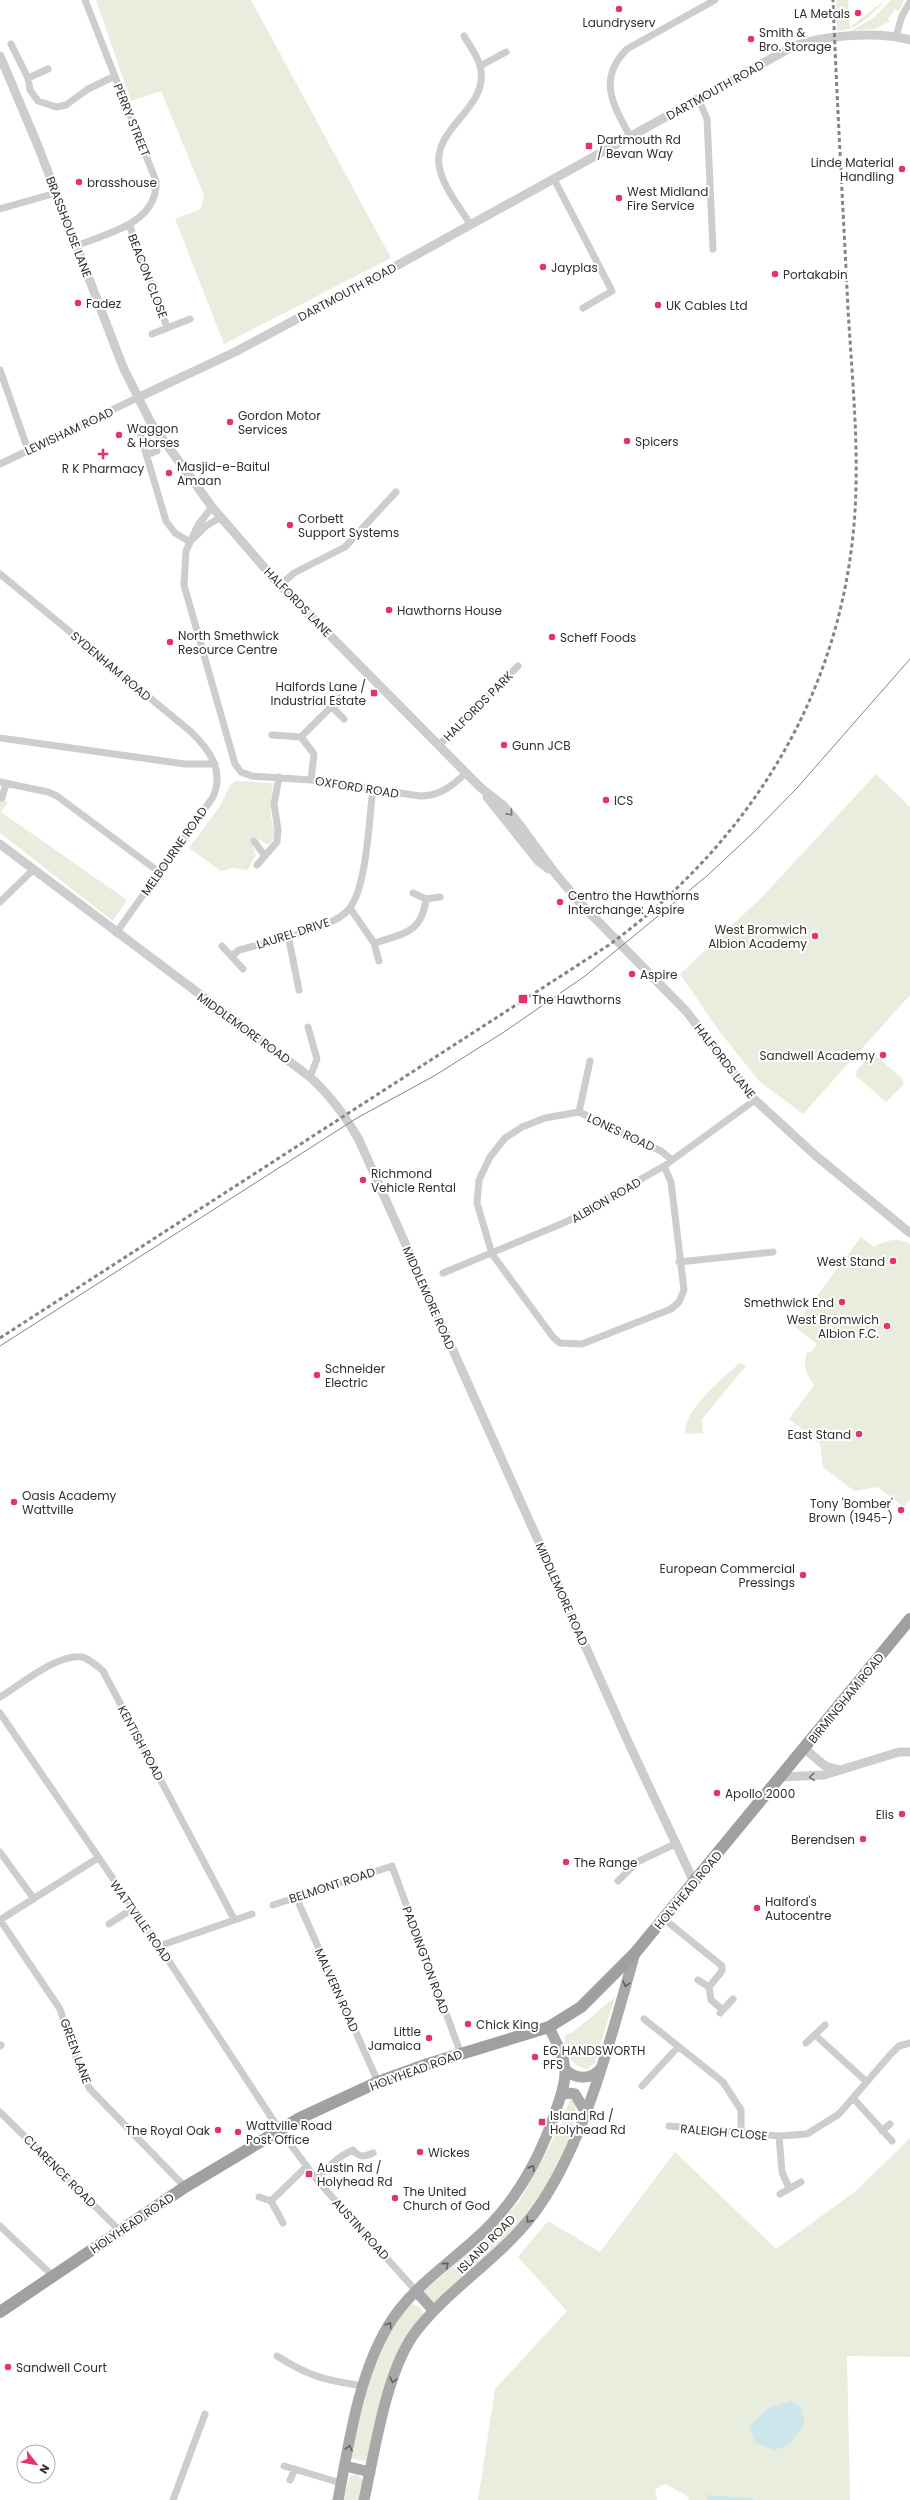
<svg xmlns="http://www.w3.org/2000/svg" width="910" height="2500" font-family="Poppins,sans-serif">
	<style>
		.green { fill: #e9edde }
		.water { fill: #cbe7ec }
		.lines { fill: none; stroke-linecap: round; stroke-linejoin: round }
		.minor { stroke: #cdcdcd; stroke-width: 7 }
		.tertiary { stroke: #cdcdcd; stroke-width: 9 }
		.primary { stroke: #a8a8a8; stroke-width: 11 }
		.trunk { stroke: #a0a0a0; stroke-width: 12 }
		.tram { stroke: #858585; stroke-width: 1 }
		.rail { stroke: #858585; stroke-width: 3; stroke-dasharray: 4 3; stroke-linecap: butt }
		.oneway { stroke: #777 }
		.oneway2 { stroke: #606060 }
		.poi-dot { fill: #e53368; stroke: #fff; stroke-width: 1.5 }
		.labels { text-anchor: middle; dominant-baseline: central; stroke-width: 4; stroke-linejoin: round; paint-order: stroke }
		.poi-label { font-size: 12px; fill: #303030; stroke: #fff; text-anchor: start }
		.street-label { font-size: 12px; fill: #303030; stroke: #fff }
	</style>
	<rect width="100%" height="100%" fill="#fff"/>
	<path class="green" d="M96,0H251L391,258L224,344L175,219L201,209L204,195L161,91L131,101Z
		M836,0H848L850,27L885,0C873,14 858,30 837,31Z
		M891,0H904L899,11L895,9L888,19L890,21L875,29L851,31L875,17Z
		M876,774L910,807V995L803,1114L759,1081L719,1031L680,974L761,898Z
		M236,781L273,783C272,794 270,805 271,815C272,828 279,832 269,845L257,839L252,844L256,855L248,870L233,868L221,871L189,848L220,806L230,785Z
		M0,799L8,802L1,812L127,900L113,921L0,833Z
		M874,1054L903,1079V1085L886,1102L856,1076L857,1070L871,1055Z
		M861,1237L874,1247C886,1240 897,1237 910,1244V1500L904,1507L878,1487L854,1491L823,1467L820,1444L789,1419L814,1385C805,1373 803,1365 807,1351L811,1353L817,1344L794,1326Z
		M740,1363L746,1366L702,1419L703,1433L685,1434C684,1409 722,1379 740,1363Z
		M615,1997L595,2063L587,2069C572,2067 562,2050 565,2035L573,2032Z
		M570,2099L576,2102L574,2128L552,2181L521,2224L436,2304L424,2291L486,2238L520,2200L561,2125Z
		M910,2138V2357L847,2356L850,2500H689L686,2495L665,2484L655,2489L657,2500H478L495,2389L567,2311L518,2257L548,2221L600,2252L675,2152L776,2249L856,2191Z
		M413,2304L420,2307L424,2314L414,2327L368,2462L351,2458C365,2401 371,2352 409,2305Z
		M356,2474L363,2480L359,2500H343L350,2476Z"/>
	<path class="water" d="M791,2401L801,2408L805,2423L790,2444L775,2450L755,2443L749,2426L769,2408Z
		M706,2495L750,2498L756,2500H708Z"/>
	<g class="lines">
		<path class="minor" d="M464,36C469,45 478,56 480,66C491,107 434,126 439,165C442,186 459,206 470,224
			M896,36L902,16L910,2
			M11,44L28,78L30,90L38,101L56,107L66,105L88,89L115,76
			M480,66L506,52
			M28,78L48,69
			M699,100L707,119L713,249
			M630,136C613,105 597,79 627,49L715,0
			M554,179L612,291L583,308
			M0,209L56,193
			M129,224L167,327
			M76,246C108,233 158,223 156,181L85,0
			M152,334L190,319
			M0,370L28,450
			M139,430L166,521L175,533L190,542
			M146,455L157,451
			M0,464L137,398
			M212,507L198,525L186,551L184,585L235,764L241,772L252,776L311,780L420,796C440,796 452,786 466,773
			M193,539L206,526L221,517
			M0,574L190,731C209,749 225,770 213,797L116,933
			M280,585L294,573L345,547L396,492
			M332,707L344,719
			M272,735L301,737L314,754L311,780
			M301,737L340,698
			M0,738L185,764H215
			M439,745L518,666
			M0,782L48,792L57,796L159,872
			M2,798L6,783
			M254,841L264,855
			M257,865L277,842L278,830L274,804L279,777
			M413,893L426,899L440,897
			M0,902L33,870
			M350,908L374,943L379,961
			M288,935L299,990
			M374,943C403,934 422,933 426,899
			M222,946L243,969
			M232,956L239,950C267,942 332,930 349,909C367,888 369,818 373,789
			M308,1027L317,1059L310,1077
			M579,1112L590,1061
			M664,1166L671,1182L684,1290L679,1302L671,1309L582,1344L560,1343L553,1337L492,1254L477,1203L479,1180L490,1157L505,1138L522,1127L545,1118L579,1112L661,1151L672,1160
			M679,1262L773,1252
			M443,1273L566,1222L664,1166L755,1100
			M0,1697C20,1685 58,1653 82,1657C90,1659 97,1666 103,1671L234,1919
			M0,1713L159,1946L279,2129L317,2180L416,2291
			M0,1852L34,1899
			M618,1881L637,1862L675,1844
			M296,1897L378,2082
			M273,1905L392,1866L461,2054
			M664,1919L722,1966V1971L709,1987
			M0,1920L60,2009L81,2073L90,2089L185,2187
			M0,1920L98,1858
			M109,1924L132,1909
			M159,1946L252,1914
			M698,1980L709,1987L711,2000L723,2010
			M720,2013L733,1999
			M644,2019L723,2082L741,2110V2134
			M815,2035L867,2082
			M806,2043L825,2025
			M0,2046L1,2045
			M642,2086L678,2047
			M853,2098L892,2141
			M0,2112L120,2231
			M669,2126L779,2136L807,2134L839,2114L890,2055L899,2046L910,2043
			M882,2131L890,2124
			M779,2136L782,2172L789,2188
			M317,2180C328,2167 337,2157 353,2150C360,2158 364,2157 373,2153
			M780,2194L801,2182
			M259,2197L271,2201L283,2223
			M271,2201L307,2166
			M0,2226L54,2277
			M277,2356C310,2377 325,2380 363,2386
			M284,2466L341,2483
			M290,2480L295,2469
			M173,2500L205,2414"/>
		<path class="tertiary" d="M0,56L38,146L123,367L151,423L212,507L275,580L481,788L503,805L516,820L555,873L581,904L686,1011L755,1100L815,1155L910,1233
			M137,398L235,352L396,266L792,47C821,35 880,31 910,40
			M487,797L538,861L549,869
			M0,844L310,1077C330,1095 346,1117 359,1140L630,1746L694,1882
			M805,1749L825,1766L840,1770
			M781,1777L824,1775L899,1752H910"/>
		<path class="primary" d="M565,2069C575,2080 592,2080 601,2068
			M561,2095L568,2093L575,2094L585,2111
			M416,2291L434,2311
			M345,2466L370,2472
			M338,2500C349,2444 358,2376 388,2326C411,2287 452,2262 484,2231C519,2197 542,2154 557,2107C561,2095 566,2082 565,2069C564,2054 555,2041 549,2027
			M364,2500C375,2451 386,2369 417,2330C454,2283 509,2253 542,2202C588,2132 612,2033 635,1953"/>
		<path class="trunk" d="M0,2312L185,2187L300,2118L378,2082L428,2064L549,2027L581,2007L635,1953L910,1619"/>
		<path class="tram" d="M0,1346L357,1118L434,1076L504,1032L585,976L708,875L754,832L797,788L910,659"/>
		<path class="rail" d="M0,1338L609,945C752,840 844,690 855,511C859,444 852,376 848,309C843,206 837,103 833,0"/>
	</g>
	<defs><path id="oneway-chevron" d="M-2-3.5L2.5 0L-2 3.5" fill="none" stroke-width="1.6" stroke-linecap="round" stroke-linejoin="round"/></defs>
	<g class="oneway">
		<use href="#oneway-chevron" transform="translate(510 813) rotate(48)"/>
		<use href="#oneway-chevron" transform="translate(812 1777) rotate(174)"/>
	</g>
	<g class="oneway2">
		<use href="#oneway-chevron" transform="translate(626 1984) rotate(106)"/>
		<use href="#oneway-chevron" transform="translate(532 2168) rotate(-60)"/>
		<use href="#oneway-chevron" transform="translate(529 2220) rotate(127)"/>
		<use href="#oneway-chevron" transform="translate(446 2265) rotate(-41)"/>
		<use href="#oneway-chevron" transform="translate(389 2325) rotate(-58)"/>
		<use href="#oneway-chevron" transform="translate(393 2380) rotate(106)"/>
		<use href="#oneway-chevron" transform="translate(349 2448) rotate(-77)"/>
	</g>
	<g class="poi-dot">
		<circle cx="619" cy="9" r="4"/>
		<circle cx="858" cy="13" r="4"/>
		<circle cx="751" cy="39" r="4"/>
		<rect x="585" y="142" width="8" height="8" rx="2"/>
		<circle cx="902" cy="169" r="4"/>
		<circle cx="79" cy="182" r="4"/>
		<circle cx="619" cy="198" r="4"/>
		<circle cx="543" cy="267" r="4"/>
		<circle cx="775" cy="274" r="4"/>
		<circle cx="78" cy="303" r="4"/>
		<circle cx="658" cy="305" r="4"/>
		<circle cx="230" cy="422" r="4"/>
		<circle cx="119" cy="435" r="4"/>
		<circle cx="627" cy="441" r="4"/>
		<path d="M101 448h4v4h4v4h-4v4h-4v-4h-4v-4h4z"/>
		<circle cx="169" cy="473" r="4"/>
		<circle cx="290" cy="525" r="4"/>
		<circle cx="389" cy="610" r="4"/>
		<circle cx="552" cy="637" r="4"/>
		<circle cx="170" cy="642" r="4"/>
		<rect x="370" y="689" width="8" height="8" rx="2"/>
		<circle cx="504" cy="745" r="4"/>
		<circle cx="606" cy="800" r="4"/>
		<circle cx="560" cy="902" r="4"/>
		<circle cx="815" cy="936" r="4"/>
		<circle cx="632" cy="974" r="4"/>
		<rect x="518" y="994" width="10" height="10" rx="2"/>
		<circle cx="883" cy="1055" r="4"/>
		<circle cx="363" cy="1180" r="4"/>
		<circle cx="893" cy="1261" r="4"/>
		<circle cx="842" cy="1302" r="4"/>
		<circle cx="887" cy="1326" r="4"/>
		<circle cx="317" cy="1375" r="4"/>
		<circle cx="859" cy="1434" r="4"/>
		<circle cx="14" cy="1502" r="4"/>
		<circle cx="901" cy="1510" r="4"/>
		<circle cx="803" cy="1575" r="4"/>
		<circle cx="717" cy="1793" r="4"/>
		<circle cx="902" cy="1814" r="4"/>
		<circle cx="863" cy="1839" r="4"/>
		<circle cx="566" cy="1862" r="4"/>
		<circle cx="757" cy="1908" r="4"/>
		<circle cx="468" cy="2024" r="4"/>
		<circle cx="429" cy="2038" r="4"/>
		<circle cx="535" cy="2057" r="4"/>
		<rect x="538" y="2118" width="8" height="8" rx="2"/>
		<circle cx="218" cy="2130" r="4"/>
		<circle cx="238" cy="2132" r="4"/>
		<circle cx="420" cy="2152" r="4"/>
		<rect x="305" y="2170" width="8" height="8" rx="2"/>
		<circle cx="395" cy="2198" r="4"/>
		<circle cx="8" cy="2367" r="4"/>
	</g>
	<g class="labels">
		<g class="poi-label">
			<text x="850" y="13" text-anchor="end">LA Metals</text>
			<text x="619" y="22" text-anchor="middle">Laundryserv</text>
			<text x="759" y="32">Smith &amp;<tspan x="759" dy="14">Bro. Storage</tspan></text>
			<text x="597" y="139">Dartmouth Rd<tspan x="597" dy="14">/ Bevan Way</tspan></text>
			<text x="894" y="162" text-anchor="end">Linde Material<tspan x="894" dy="14">Handling</tspan></text>
			<text x="87" y="182">brasshouse</text>
			<text x="627" y="191">West Midland<tspan x="627" dy="14">Fire Service</tspan></text>
			<text x="551" y="267">Jayplas</text>
			<text x="783" y="274">Portakabin</text>
			<text x="86" y="303">Fadez</text>
			<text x="666" y="305">UK Cables Ltd</text>
			<text x="238" y="415">Gordon Motor<tspan x="238" dy="14">Services</tspan></text>
			<text x="127" y="428">Waggon<tspan x="127" dy="14">&amp; Horses</tspan></text>
			<text x="635" y="441">Spicers</text>
			<text x="177" y="466">Masjid-e-Baitul<tspan x="177" dy="14">Amaan</tspan></text>
			<text x="103" y="468" text-anchor="middle">R K Pharmacy</text>
			<text x="298" y="518">Corbett<tspan x="298" dy="14">Support Systems</tspan></text>
			<text x="397" y="610">Hawthorns House</text>
			<text x="178" y="635">North Smethwick<tspan x="178" dy="14">Resource Centre</tspan></text>
			<text x="560" y="637">Scheff Foods</text>
			<text x="366" y="686" text-anchor="end">Halfords Lane /<tspan x="366" dy="14">Industrial Estate</tspan></text>
			<text x="512" y="745">Gunn JCB</text>
			<text x="614" y="800">ICS</text>
			<text x="568" y="895">Centro the Hawthorns<tspan x="568" dy="14">Interchange: Aspire</tspan></text>
			<text x="807" y="929" text-anchor="end">West Bromwich<tspan x="807" dy="14">Albion Academy</tspan></text>
			<text x="640" y="974">Aspire</text>
			<text x="532" y="999">The Hawthorns</text>
			<text x="875" y="1055" text-anchor="end">Sandwell Academy</text>
			<text x="371" y="1173">Richmond<tspan x="371" dy="14">Vehicle Rental</tspan></text>
			<text x="885" y="1261" text-anchor="end">West Stand</text>
			<text x="834" y="1302" text-anchor="end">Smethwick End</text>
			<text x="879" y="1319" text-anchor="end">West Bromwich<tspan x="879" dy="14">Albion F.C.</tspan></text>
			<text x="325" y="1368">Schneider<tspan x="325" dy="14">Electric</tspan></text>
			<text x="851" y="1434" text-anchor="end">East Stand</text>
			<text x="22" y="1495">Oasis Academy<tspan x="22" dy="14">Wattville</tspan></text>
			<text x="893" y="1503" text-anchor="end">Tony 'Bomber'<tspan x="893" dy="14">Brown (1945-)</tspan></text>
			<text x="795" y="1568" text-anchor="end">European Commercial<tspan x="795" dy="14">Pressings</tspan></text>
			<text x="725" y="1793">Apollo 2000</text>
			<text x="894" y="1814" text-anchor="end">Elis</text>
			<text x="855" y="1839" text-anchor="end">Berendsen</text>
			<text x="574" y="1862">The Range</text>
			<text x="765" y="1901">Halford's<tspan x="765" dy="14">Autocentre</tspan></text>
			<text x="476" y="2024">Chick King</text>
			<text x="421" y="2031" text-anchor="end">Little<tspan x="421" dy="14">Jamaica</tspan></text>
			<text x="543" y="2050">EG HANDSWORTH<tspan x="543" dy="14">PFS</tspan></text>
			<text x="550" y="2115">Island Rd /<tspan x="550" dy="14">Holyhead Rd</tspan></text>
			<text x="246" y="2125">Wattville Road<tspan x="246" dy="14">Post Office</tspan></text>
			<text x="210" y="2130" text-anchor="end">The Royal Oak</text>
			<text x="428" y="2152">Wickes</text>
			<text x="317" y="2167">Austin Rd /<tspan x="317" dy="14">Holyhead Rd</tspan></text>
			<text x="403" y="2191">The United<tspan x="403" dy="14">Church of God</tspan></text>
			<text x="16" y="2367">Sandwell Court</text>
		</g>
		<g class="street-label">
			<text transform="translate(715 90) rotate(-29)">DARTMOUTH ROAD</text>
			<text transform="translate(132 120) rotate(68)">PERRY STREET</text>
			<text transform="translate(69 227) rotate(69)">BRASSHOUSE LANE</text>
			<text transform="translate(148 276) rotate(69)">BEACON CLOSE</text>
			<text transform="translate(347 292) rotate(-28)">DARTMOUTH ROAD</text>
			<text transform="translate(69 431) rotate(-25)">LEWISHAM ROAD</text>
			<text transform="translate(298 602) rotate(46)">HALFORDS LANE</text>
			<text transform="translate(111 666) rotate(40)">SYDENHAM ROAD</text>
			<text transform="translate(478 706) rotate(-45)">HALFORDS PARK</text>
			<text transform="translate(357 787) rotate(9)">OXFORD ROAD</text>
			<text transform="translate(174 851) rotate(-55)">MELBOURNE ROAD</text>
			<text transform="translate(293 933) rotate(-18)">LAUREL DRIVE</text>
			<text transform="translate(244 1028) rotate(36)">MIDDLEMORE ROAD</text>
			<text transform="translate(725 1061) rotate(52)">HALFORDS LANE</text>
			<text transform="translate(621 1132) rotate(25)">LONES ROAD</text>
			<text transform="translate(606 1200) rotate(-30)">ALBION ROAD</text>
			<text transform="translate(429 1298) rotate(66)">MIDDLEMORE ROAD</text>
			<text transform="translate(562 1594) rotate(66)">MIDDLEMORE ROAD</text>
			<text transform="translate(846 1698) rotate(-51)">BIRMINGHAM ROAD</text>
			<text transform="translate(141 1743) rotate(62)">KENTISH ROAD</text>
			<text transform="translate(332 1885) rotate(-18)">BELMONT ROAD</text>
			<text transform="translate(688 1890) rotate(-50)">HOLYHEAD ROAD</text>
			<text transform="translate(141 1921) rotate(55)">WATTVILLE ROAD</text>
			<text transform="translate(426 1960) rotate(70)">PADDINGTON ROAD</text>
			<text transform="translate(337 1990) rotate(66)">MALVERN ROAD</text>
			<text transform="translate(76 2051) rotate(70)">GREEN LANE</text>
			<text transform="translate(416 2070) rotate(-20)">HOLYHEAD ROAD</text>
			<text transform="translate(724 2132) rotate(5)">RALEIGH CLOSE</text>
			<text transform="translate(60 2171) rotate(45)">CLARENCE ROAD</text>
			<text transform="translate(132 2223) rotate(-34)">HOLYHEAD ROAD</text>
			<text transform="translate(361 2229) rotate(48)">AUSTIN ROAD</text>
			<text transform="translate(486 2244) rotate(-45)">ISLAND ROAD</text>
		</g>
	</g>
	<g transform="translate(36 2464) rotate(121)"><circle r="19" fill="#ffffff" stroke="#acacac"/>
	<path d="M0-3L7 15L0 10L-7 15Z" fill="#e53368"/>
	<text y="-6" font-size="11" font-weight="bold" text-anchor="middle" fill="#303030">N</text>
	</g>
</svg>
